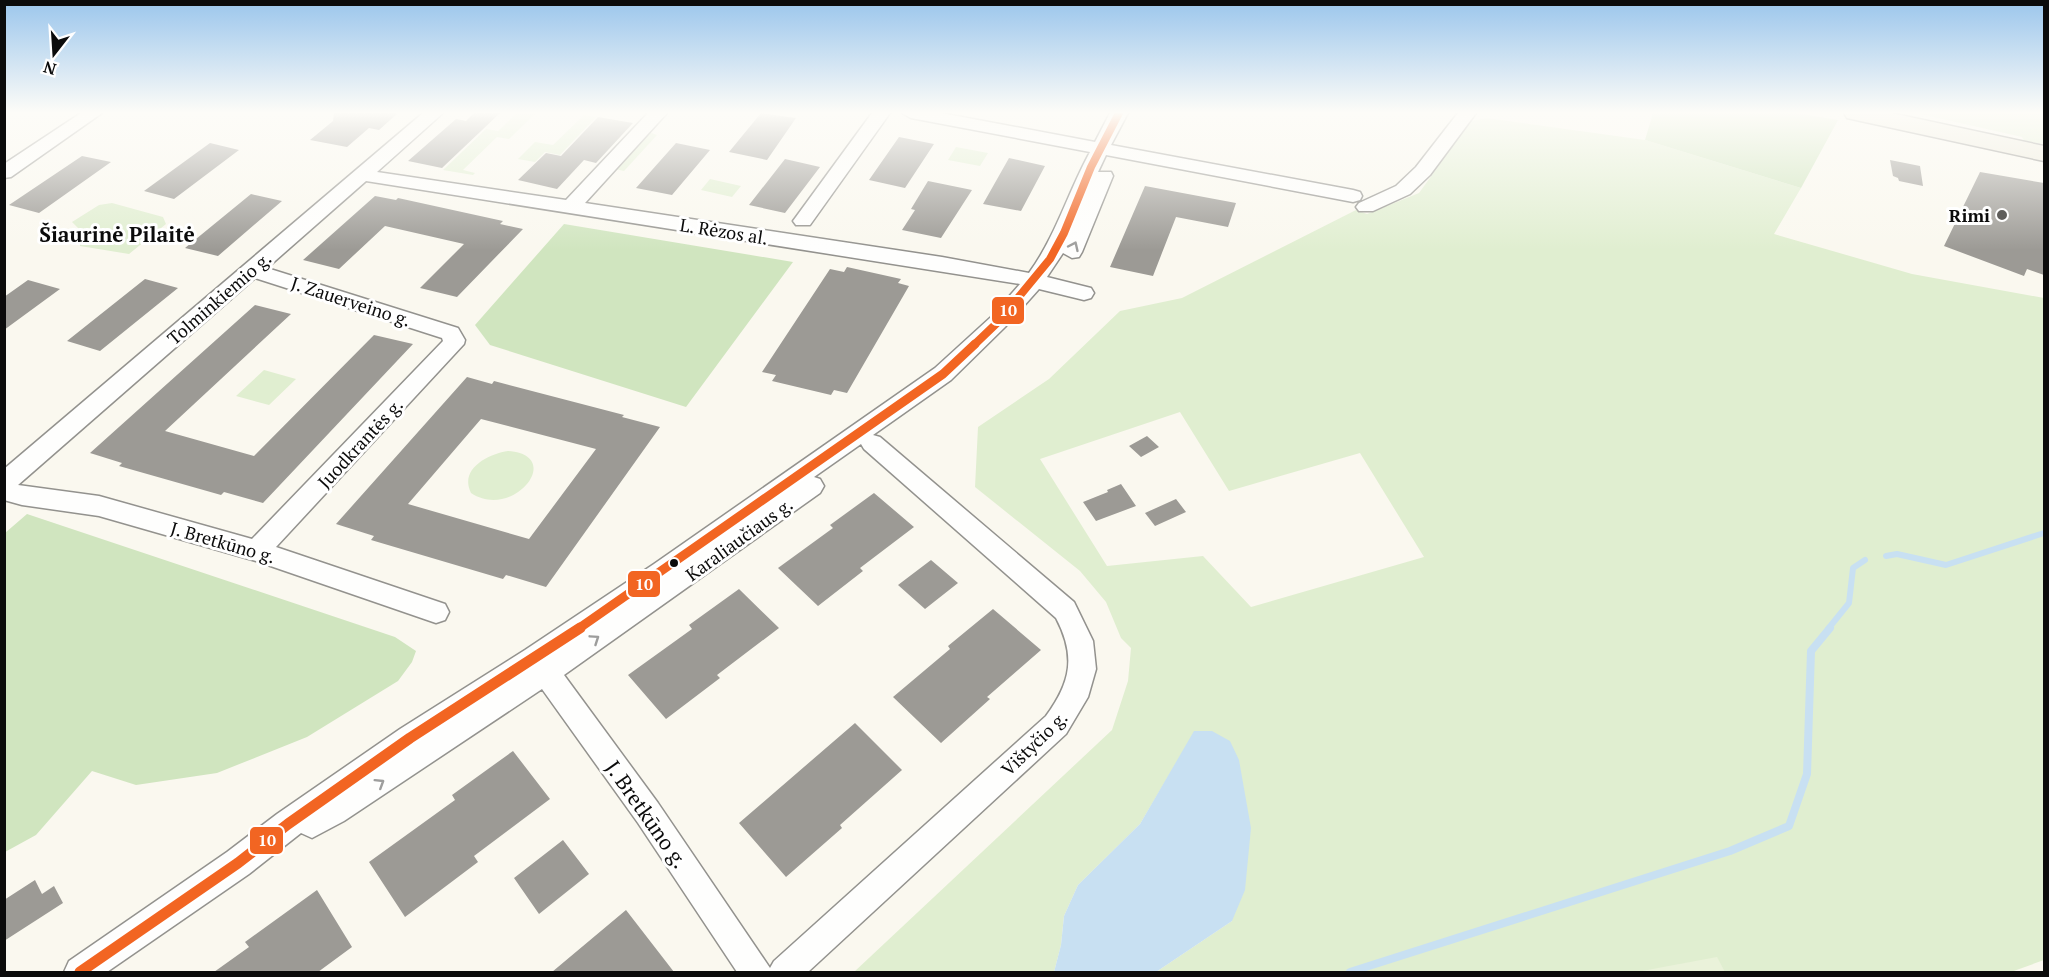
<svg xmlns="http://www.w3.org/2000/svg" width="2049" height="977" font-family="'PT Serif',serif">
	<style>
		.green { fill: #e0eed0; fill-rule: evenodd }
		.forest { fill: #d0e5bf }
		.pitch { fill: #eaf2da }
		.water { fill: #c8e0f2 }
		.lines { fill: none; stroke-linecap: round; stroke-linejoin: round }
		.stream-far1 { stroke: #c8e0f2; stroke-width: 6 }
		.stream { stroke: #c8e0f2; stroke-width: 8 }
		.building { fill: #9c9a95; fill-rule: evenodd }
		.minor-casing { stroke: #93928e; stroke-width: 3 }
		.primary-casing { stroke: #807f7b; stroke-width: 3 }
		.minor { fill: #fefefd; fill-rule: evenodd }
		.primary { fill: #ebe8d8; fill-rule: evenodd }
		.bus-1-far2-casing { stroke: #fff; stroke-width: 11 }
		.bus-1-far1-casing { stroke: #fff; stroke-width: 14 }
		.bus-1-casing { stroke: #fff; stroke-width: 16 }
		.bus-1-far2 { stroke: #f26522; stroke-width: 8 }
		.bus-1-far1 { stroke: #f26522; stroke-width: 9 }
		.bus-1 { stroke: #f26522; stroke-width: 11 }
		.oneway { stroke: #9d9d9c }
		.poi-dot { fill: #5f5e5b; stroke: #fff; stroke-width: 2 }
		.bus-dot { fill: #0b0b0b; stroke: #fff; stroke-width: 2 }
		.labels { text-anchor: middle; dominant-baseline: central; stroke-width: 6; stroke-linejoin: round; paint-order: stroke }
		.poi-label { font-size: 18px; font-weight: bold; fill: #0b0b0b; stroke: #fff; text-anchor: end }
		.street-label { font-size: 18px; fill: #0b0b0b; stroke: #fff }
		.quarter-label { font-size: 21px; font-weight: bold; fill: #0b0b0b; stroke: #fff }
		.near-street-label { font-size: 21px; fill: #0b0b0b; stroke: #fff }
		.line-badge { stroke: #fff; stroke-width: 2 }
		.badge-label { font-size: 16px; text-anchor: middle; font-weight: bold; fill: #fff }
	</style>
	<rect width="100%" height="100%" fill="#faf8ef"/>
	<path class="green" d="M517,113H536L509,139L497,137L463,170L475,173L473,175L443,170L486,129L498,131Z
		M1916,113H2044V144L2024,141L2022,137Z
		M584,115L596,117L560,155L545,152L535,162L518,159L535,142L553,145Z
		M1487,118L1645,140L1801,188L1774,234L1912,274L2044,298V960L2011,972H1156L1232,921L1212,731H1195L1140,824L1078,885L1064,916L1061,945L1054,972H854L1112,730L1128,681L1131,648L1121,638L1106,602L1080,571L975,487L978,427L1049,379L1120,311L1182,298L1356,210L1367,214L1419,193L1471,121ZM1180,412L1229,491L1360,453L1424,557L1251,607L1203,556L1107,566L1040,459Z
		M649,132L657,135L624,171L615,169Z
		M956,147L988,153L980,166L948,160Z
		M710,179L741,186L732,197L701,190Z
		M112,203L163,217L166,224L129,254L80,246V230L72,222L99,205Z
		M264,370L296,379L269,405L236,396Z
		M508,451C566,455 513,521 471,493C459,469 488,454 508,451Z"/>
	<path class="forest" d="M1653,113H1796L1838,120L1801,188L1645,140Z
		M564,224L793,262L686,407L490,345L475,325Z
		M27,514L395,637L416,651L412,662L398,681L307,737L217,773L136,785L92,771L36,835L5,852V533Z"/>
	<path class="pitch" d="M1717,957L1725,972H1643L1642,971Z"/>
	<path class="water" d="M1194,731H1212L1230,741L1239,760L1251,828L1245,890L1232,921L1156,972H1054L1061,945L1064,916L1078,885L1140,824Z"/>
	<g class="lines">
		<path class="stream-far1" d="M1886,556L1897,554L1946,565L2044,533
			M1828,629L1849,603L1853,568L1865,560"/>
		<path class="stream" d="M1350,972L1730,851L1789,826L1807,774L1811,651L1830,628"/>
	</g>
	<path class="building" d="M334,113H398L379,130L369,128L347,147L310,140L333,121Z
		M474,113H500L442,168L408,161L456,119L466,121Z
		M761,113L796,118L767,160L729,152Z
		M598,117L633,123L596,163L584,160L557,189L518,180L546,153L561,156Z
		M899,137L934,144L905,188L869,180Z
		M210,143L239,150L174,199L144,191Z
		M676,143L710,150L672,195L636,188Z
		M82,156L111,162L39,213L9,205Z
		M1009,158L1045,166L1021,211L983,204Z
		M785,159L820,167L785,213L749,205Z
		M1890,160L1920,166L1923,186L1899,181L1898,178L1893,176Z
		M1980,172L2044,183V275L2027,269L2024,276L1944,246Z
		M928,181L972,190L941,238L902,230L915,210L911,209Z
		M1145,186L1236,203L1228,227L1176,217L1153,276L1110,267Z
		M251,194L282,201L218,256L185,248Z
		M375,196L396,200L398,198L503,221L500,224L523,229L457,297L420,288L464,244L385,226L339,269L303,260Z
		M847,267L901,279L898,283L909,286L847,393L834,390L831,395L772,381L776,375L762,372L830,269L844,272Z
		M145,279L178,288L100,351L67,341Z
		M28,280L60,289L4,330V297Z
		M255,305L291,314L165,431L254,456L374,335L413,344L263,503L224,492L221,495L119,466L122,463L90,453Z
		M467,377L492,384L494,381L624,415L622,417L660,427L546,587L506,575L503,579L371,540L374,536L336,524ZM481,419L596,449L529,539L408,504Z
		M1147,436L1159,447L1141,457L1129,446Z
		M1121,484L1136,506L1096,521L1083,502L1108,492L1107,490Z
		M874,493L914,527L860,568L863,571L818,606L778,568L833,528L830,525Z
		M1176,499L1186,512L1155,526L1145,513Z
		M931,560L958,583L925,609L898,585Z
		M739,589L779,628L717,675L720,678L666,719L628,675L692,629L689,625Z
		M993,609L1041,650L987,697L990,699L941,743L893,697L950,649L948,646Z
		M855,723L902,770L840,825L842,828L786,877L739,823Z
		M513,751L550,799L474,856L478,862L405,917L369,862L455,800L452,795Z
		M563,840L589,874L539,914L514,878Z
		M35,880L42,894L54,886L63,903L4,941V900Z
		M317,890L352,947L318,972H214L249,947L245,942Z
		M626,910L674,972H552Z"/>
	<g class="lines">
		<g class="minor-casing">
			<path id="minor" d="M81,113H102L11,177L4,178V164Z
				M423,113H443L377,172L566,200L648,113H667L585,203L942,257L1029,273C1056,236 1068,192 1090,152L911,118L902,113H941L1095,142L1110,113H1128L1111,145L1353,190L1360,192L1362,196L1360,200L1353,202L1106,155L1098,172H1111L1113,176L1082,252L1079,257L1072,258L1063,253L1047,277L1091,288L1094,293L1091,298L1084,300L1039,289L1005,327L951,380L873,435L880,437L1074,602L1093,641L1096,669L1088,697L1066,734L808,972H737L638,823L542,689L344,821L312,838L301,833L249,874L107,972H64L69,961L227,852L277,814L400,729L525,650L654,564L935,368L991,317L1020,284L366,181L267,268L458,328L465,340L464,344L276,547L445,604L449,612L445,620L436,623L256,561L99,516L22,505L4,500V469ZM255,278L442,338L443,341L252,539L99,496L18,485ZM861,444L864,449L1056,618C1076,656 1071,682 1046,716L774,961L770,968L658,803L564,675L820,493L824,486L820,479L814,477Z
				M872,113H890L810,225H796L793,221L796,217Z
				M1458,113H1476L1430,175L1410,194L1373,211H1359L1356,207L1359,203L1396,186L1416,167Z"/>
		</g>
		<g class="primary-casing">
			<path id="primary" d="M1844,113H1891L2044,146V161L1856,120L1847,118Z"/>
		</g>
		<use href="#minor" class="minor"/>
		<use href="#primary" class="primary"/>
		<g class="bus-1-far2-casing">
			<path id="bus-1-far2" d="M974,345L998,322L1050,259L1064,233L1091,167L1119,113"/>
		</g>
		<g class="bus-1-far1-casing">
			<path id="bus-1-far1" d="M578,629L943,374L975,344"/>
		</g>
		<g class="bus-1-casing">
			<path id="bus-1" d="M80,972L238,863L288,824L410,738L580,628"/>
		</g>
		<use href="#bus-1-far2" class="bus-1-far2"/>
		<use href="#bus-1-far1" class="bus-1-far1"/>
		<use href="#bus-1" class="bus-1"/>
	</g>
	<defs><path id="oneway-chevron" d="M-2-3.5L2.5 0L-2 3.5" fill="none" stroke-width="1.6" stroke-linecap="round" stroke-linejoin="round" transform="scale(1.5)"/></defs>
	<g class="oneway">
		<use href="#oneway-chevron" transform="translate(1074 246) rotate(-65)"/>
		<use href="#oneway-chevron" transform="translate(595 639) rotate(-34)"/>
		<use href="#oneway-chevron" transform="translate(380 783) rotate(-32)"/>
	</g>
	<linearGradient id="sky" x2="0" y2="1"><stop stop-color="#9bc6ec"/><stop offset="0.45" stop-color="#fdfcf8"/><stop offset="1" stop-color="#fdfcf8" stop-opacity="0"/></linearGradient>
	<rect width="2049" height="250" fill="url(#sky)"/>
	<circle class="poi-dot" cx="2002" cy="215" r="6"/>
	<circle class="bus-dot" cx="674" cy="563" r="5"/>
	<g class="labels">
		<g class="poi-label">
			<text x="1990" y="215">Rimi</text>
		</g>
		<g class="street-label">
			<text transform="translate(724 231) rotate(9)">L. Rėzos al.</text>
			<text transform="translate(219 298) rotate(-41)">Tolminkiemio g.</text>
			<text transform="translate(351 301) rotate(18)">J. Zauerveino g.</text>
			<text transform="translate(360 443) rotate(-47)">Juodkrantės g.</text>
			<text transform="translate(739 539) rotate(-36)">Karaliaučiaus g.</text>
			<text transform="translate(223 542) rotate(16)">J. Bretkūno g.</text>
			<text transform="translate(1034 743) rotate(-44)">Vištyčio g.</text>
		</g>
		<g class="quarter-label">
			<text x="117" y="234">Šiaurinė Pilaitė</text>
		</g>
		<g class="near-street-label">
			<text transform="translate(647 814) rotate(55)">J. Bretkūno g.</text>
		</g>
	</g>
	<g class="line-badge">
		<rect x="991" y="296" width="34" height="29" rx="6" fill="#f26522"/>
		<rect x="627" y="570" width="34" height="28" rx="6" fill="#f26522"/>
		<rect x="249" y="826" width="35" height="29" rx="6" fill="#f26522"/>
	</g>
	<g class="badge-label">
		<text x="1008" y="316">10</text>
		<text x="644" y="590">10</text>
		<text x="267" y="846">10</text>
	</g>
	<rect width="2049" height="977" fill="none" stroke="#0b0b0b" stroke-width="12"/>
	<g transform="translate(54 54) rotate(197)" stroke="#ffffff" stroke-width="4.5" paint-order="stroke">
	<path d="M0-4.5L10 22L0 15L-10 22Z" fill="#0b0b0b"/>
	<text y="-9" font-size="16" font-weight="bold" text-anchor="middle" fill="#0b0b0b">N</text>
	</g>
</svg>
